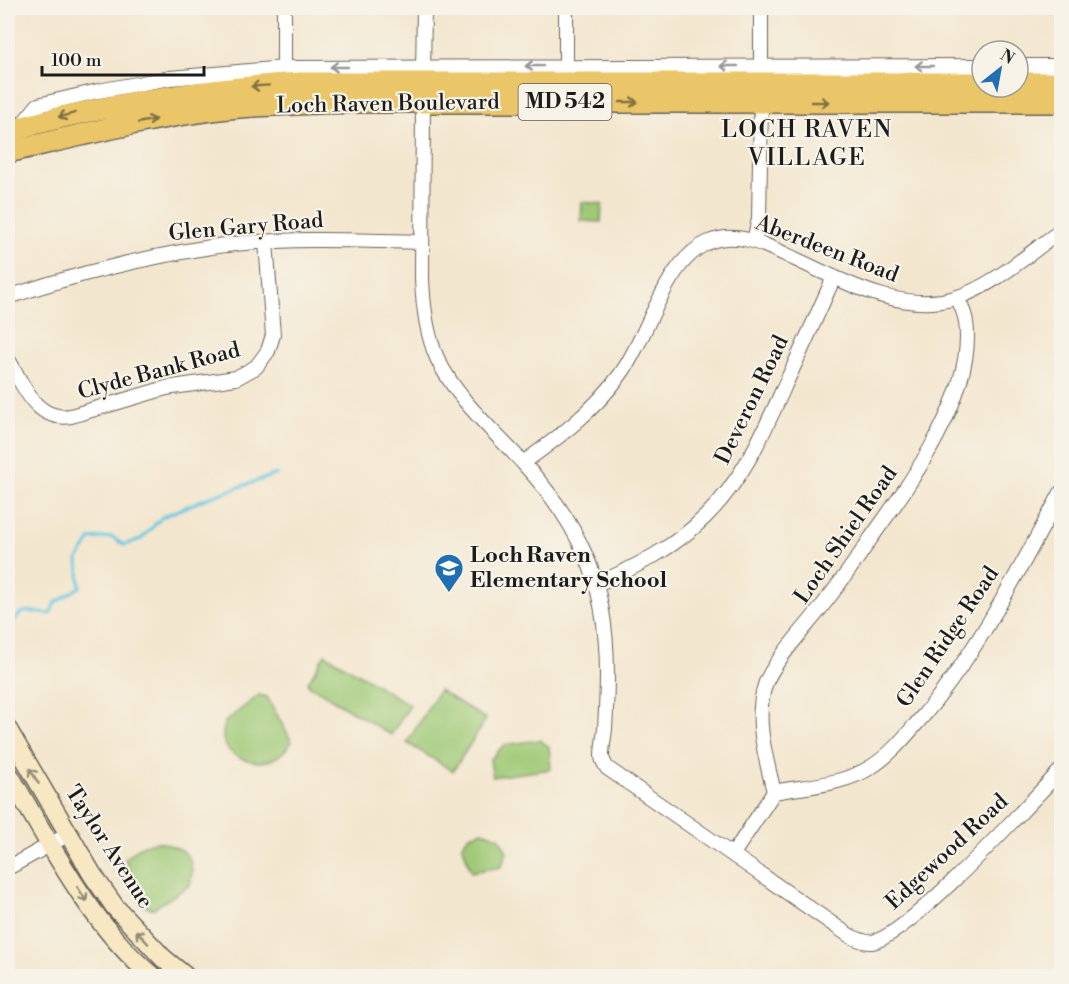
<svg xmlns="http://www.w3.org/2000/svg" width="1069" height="984" font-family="'Libre Bodoni',serif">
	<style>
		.green { fill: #9fc976; stroke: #5e7249; stroke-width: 1.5 }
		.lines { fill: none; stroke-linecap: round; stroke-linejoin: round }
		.stream { stroke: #63c7e1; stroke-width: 3 }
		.street-casing { stroke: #67635a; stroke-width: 16 }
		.secondary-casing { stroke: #67635a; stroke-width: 21 }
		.primary-casing { stroke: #67635a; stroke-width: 24 }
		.street { stroke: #fff; stroke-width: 14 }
		.secondary { stroke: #f7e8c3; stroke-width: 18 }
		.primary { stroke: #eac669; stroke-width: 21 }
		.oneway { stroke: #999 }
		.oneway2 { stroke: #837142 }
		.oneway3 { stroke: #948c78 }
		.labels { text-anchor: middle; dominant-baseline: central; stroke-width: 4.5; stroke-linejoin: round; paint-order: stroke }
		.shield { fill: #f7f3e8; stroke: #5e5c59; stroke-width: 1.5 }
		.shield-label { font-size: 21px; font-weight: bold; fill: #1c1c1c }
		.street-label { font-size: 22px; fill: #1c1c1c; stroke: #f7f3e8 }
		.poi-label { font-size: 22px; font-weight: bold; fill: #1c1c1c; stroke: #f7f3e8; text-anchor: start }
		.neighbourhood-label { font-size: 24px; letter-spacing: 1.5px; fill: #1c1c1c; stroke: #f7f3e8 }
	</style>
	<rect width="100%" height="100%" fill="#f7f3e8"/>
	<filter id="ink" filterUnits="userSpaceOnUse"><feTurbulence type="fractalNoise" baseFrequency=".0167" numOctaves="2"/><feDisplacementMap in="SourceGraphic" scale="12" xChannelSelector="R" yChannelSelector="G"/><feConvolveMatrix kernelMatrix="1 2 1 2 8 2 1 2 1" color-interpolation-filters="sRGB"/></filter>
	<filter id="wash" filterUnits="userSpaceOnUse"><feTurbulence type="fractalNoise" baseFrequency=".008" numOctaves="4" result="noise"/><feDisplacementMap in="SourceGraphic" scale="24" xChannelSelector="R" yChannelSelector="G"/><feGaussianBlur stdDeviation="1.35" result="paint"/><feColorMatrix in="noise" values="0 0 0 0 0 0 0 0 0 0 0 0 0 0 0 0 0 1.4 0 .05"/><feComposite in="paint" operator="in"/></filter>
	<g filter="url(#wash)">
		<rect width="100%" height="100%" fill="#f3e6ce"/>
		<path class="green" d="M582,202L602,204L601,222L581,221Z
			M325,654L410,705L391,735L307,684Z
			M439,690L486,719L453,771L407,743Z
			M259,695L267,697L292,742C286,749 280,757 271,760C254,766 224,757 223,736C223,732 224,726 225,722Z
			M540,740L549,747L551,769L493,777L490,760L504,745Z
			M482,831L499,837L507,852L501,867L471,872L462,844L470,835Z
			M158,842C185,848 197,856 190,885L153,909L145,906L125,859C136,849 143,843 158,842Z"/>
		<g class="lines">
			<path class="stream" d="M8,629C25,604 23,612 50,614L55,603L80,587L78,559L91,539L112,537L124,545L141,539L162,517L202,500L277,474"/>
		</g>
	</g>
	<g filter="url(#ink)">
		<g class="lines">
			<g class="street-casing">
				<path id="street" d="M566,8V66
					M761,8V74
					M1018,66H1062
					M284,68V8
					M423,74L424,8
					M423,102L422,278C423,305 426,333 437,358C457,400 493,430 524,464C548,490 570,520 585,554C602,591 607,633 607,674C607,692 606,711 605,729C604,738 602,747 602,756C602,761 605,764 607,768L850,936C857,939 865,943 872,942C909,936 1030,802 1062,769
					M20,127L38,105L98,91L170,78L284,68L982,66
					M754,241L759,219L761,102
					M8,297C76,274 145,257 217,246C285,237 354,240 422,242
					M8,359C23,384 35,422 71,416L166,388L236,378L256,367L268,351L273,335L266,242
					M523,463C559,437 594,411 620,375C649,336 664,261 709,242C739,230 768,246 795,259C843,281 900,314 955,298C994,286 1029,253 1062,230
					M597,584C636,567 675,547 705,517C743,480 764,432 785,385C802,349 818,313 834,277
					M774,792C766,758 754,720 765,685C772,663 808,625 823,605C840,583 856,561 871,538C910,484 976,393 966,322C965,313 961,306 957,297
					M733,854L774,792C806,786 843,785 871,767C889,756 903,739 917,723C977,655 1018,571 1062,491
					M8,868L69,834"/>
			</g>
			<g class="secondary-casing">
				<path id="secondary" d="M8,730L92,874L115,907L163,958L185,976
					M8,773C50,843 89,923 152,976"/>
			</g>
			<g class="primary-casing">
				<path id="primary" d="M1018,83H1062
					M8,131C104,104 201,89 301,83H982
					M8,152C77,136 147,118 219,109C266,104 313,103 360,102H1062"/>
			</g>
			<use href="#street" class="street"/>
			<use href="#secondary" class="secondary"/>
			<use href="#primary" class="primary"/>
		</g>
		<defs><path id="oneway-shaft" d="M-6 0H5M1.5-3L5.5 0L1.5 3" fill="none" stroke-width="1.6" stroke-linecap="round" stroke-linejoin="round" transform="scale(1.5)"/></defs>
		<g class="oneway">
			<use href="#oneway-shaft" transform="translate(534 66) rotate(180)"/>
			<use href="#oneway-shaft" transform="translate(729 66) rotate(180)"/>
			<use href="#oneway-shaft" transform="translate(924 66) rotate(-180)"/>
			<use href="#oneway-shaft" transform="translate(339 67) rotate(180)"/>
		</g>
		<g class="oneway2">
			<use href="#oneway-shaft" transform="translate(260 86) rotate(176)"/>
			<use href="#oneway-shaft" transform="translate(629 102)"/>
			<use href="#oneway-shaft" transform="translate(820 102)"/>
			<use href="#oneway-shaft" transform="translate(67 115) rotate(166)"/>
			<use href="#oneway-shaft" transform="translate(147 121) rotate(-11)"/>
		</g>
		<g class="oneway3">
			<use href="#oneway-shaft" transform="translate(34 776) rotate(-121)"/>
			<use href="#oneway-shaft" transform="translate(82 894) rotate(57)"/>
			<use href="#oneway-shaft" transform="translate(142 937) rotate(-133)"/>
		</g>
	</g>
	<defs>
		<g id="school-pin" transform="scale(1.5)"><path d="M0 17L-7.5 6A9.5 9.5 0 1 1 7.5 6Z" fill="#1f6fb2" stroke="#f7f3e8"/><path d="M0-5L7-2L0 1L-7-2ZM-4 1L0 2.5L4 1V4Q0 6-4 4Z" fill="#fff"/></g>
	</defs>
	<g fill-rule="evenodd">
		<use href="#school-pin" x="449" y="568"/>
	</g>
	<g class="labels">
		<rect class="shield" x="518.5" y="84" width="93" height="36" rx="4.5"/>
		<g class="shield-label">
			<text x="565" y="102">MD 542</text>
		</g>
		<g class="street-label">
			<text transform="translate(388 104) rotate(-1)">Loch Raven Boulevard</text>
			<text transform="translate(246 227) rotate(-5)">Glen Gary Road</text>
			<text transform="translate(827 249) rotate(21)">Aberdeen Road</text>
			<text transform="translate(159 371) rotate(-15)">Clyde Bank Road</text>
			<text transform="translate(752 400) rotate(-64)">Deveron Road</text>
			<text transform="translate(846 535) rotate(-55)">Loch Shiel Road</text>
			<text transform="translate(948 637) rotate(-56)">Glen Ridge Road</text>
			<text transform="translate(109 847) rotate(57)">Taylor Avenue</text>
			<text transform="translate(947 852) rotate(-43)">Edgewood Road</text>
		</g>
		<g class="poi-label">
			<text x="470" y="555">Loch Raven<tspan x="470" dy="25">Elementary School</tspan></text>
		</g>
		<g class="neighbourhood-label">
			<text x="807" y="130">LOCH RAVEN<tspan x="807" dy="28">VILLAGE</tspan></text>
		</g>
	</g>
	<rect width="1069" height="984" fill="none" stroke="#f7f3e8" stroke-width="30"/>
	<g transform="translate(1000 69) rotate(31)"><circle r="28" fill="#f7f3e8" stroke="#9f9d96" stroke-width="1.5"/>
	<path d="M0-4.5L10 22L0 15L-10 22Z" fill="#1f6fb2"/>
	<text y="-9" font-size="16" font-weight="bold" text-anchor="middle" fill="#1c1c1c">N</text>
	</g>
	<path d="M42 66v9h162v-9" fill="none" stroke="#1c1c1c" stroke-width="3"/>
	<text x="51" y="66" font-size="18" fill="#1c1c1c" stroke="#f7f3e8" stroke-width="4.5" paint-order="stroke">100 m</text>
</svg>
